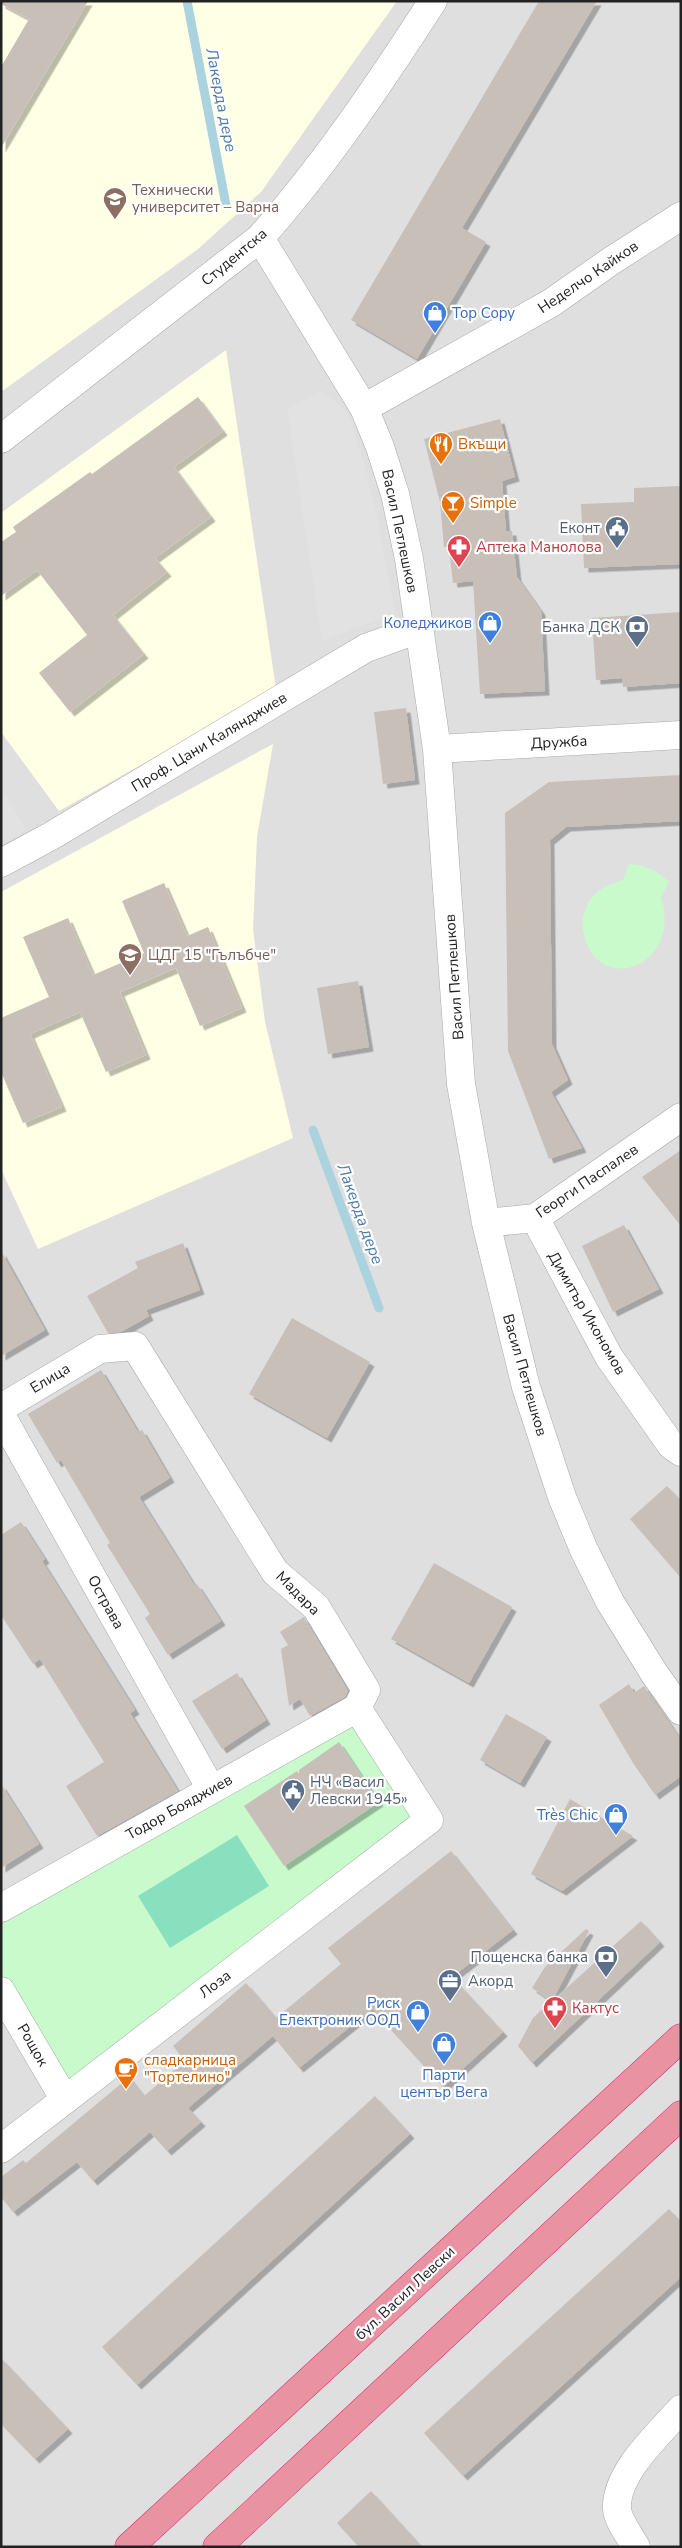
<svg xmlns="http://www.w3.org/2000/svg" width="682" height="2548" font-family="'Nunito Sans',sans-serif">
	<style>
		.residential { fill: #e0dfdf }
		.education { fill: #ffffe5 }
		.park { fill: #c8facc }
		.pitch { fill: #88e0be }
		.parking { fill: #e2e2e2 }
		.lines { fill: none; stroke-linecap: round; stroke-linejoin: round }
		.stream { stroke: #aad3df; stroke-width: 9 }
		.building { fill: #c7bfb8; filter: url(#shadow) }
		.street-casing { stroke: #a9a9a9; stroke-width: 29 }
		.highway-casing { stroke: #dc2a67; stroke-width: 29 }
		.street { stroke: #fff; stroke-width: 28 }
		.highway { stroke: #e892a2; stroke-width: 28 }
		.labels { text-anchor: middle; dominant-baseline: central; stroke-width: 4.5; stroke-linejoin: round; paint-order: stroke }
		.education-label { font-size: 15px; fill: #785e54; stroke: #fff; text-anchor: start }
		.street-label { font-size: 15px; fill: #222; stroke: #fff }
		.shop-label { font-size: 15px; fill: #366cbe; stroke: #fff; text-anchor: end }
		.food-label { font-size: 15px; fill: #c56008; stroke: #fff; text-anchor: start }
		.service-label { font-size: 15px; fill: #4e5e75; stroke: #fff; text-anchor: end }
		.health-label { font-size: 15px; fill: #be3a42; stroke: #fff; text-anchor: start }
		.water-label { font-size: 16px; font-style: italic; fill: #4a7aab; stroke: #fff }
	</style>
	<defs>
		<filter id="shadow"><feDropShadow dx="4.5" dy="4.5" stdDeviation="0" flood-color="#0004"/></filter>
	</defs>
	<rect width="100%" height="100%" fill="#f2efe9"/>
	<path class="residential" d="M1,1H681V2547H1Z"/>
	<path class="education" d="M1,1H397L261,192L198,249L1,392Z
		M226,350L276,689L59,811L1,732V513Z
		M273,744L257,837L253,929L265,1022L293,1138L38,1249L1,1169V892Z"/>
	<path class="park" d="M629,864C646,865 656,870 669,882L661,897C682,964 605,994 586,942C583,932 581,923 584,913C591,893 604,885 623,880Z
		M357,1708L429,1820L65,2100L1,1991V1908Z"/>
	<path class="pitch" d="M237,1835L269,1886L170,1948L138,1896Z"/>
	<path class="parking" d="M321,391L345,410L353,429L366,470L377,517L395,613L322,641L287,409Z
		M5,793L26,830L1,844V796Z"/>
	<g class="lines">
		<path class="stream" d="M187,1L226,205
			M313,1130L379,1308"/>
	</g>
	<path class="building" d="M1,1H88L1,148V67L29,19L1,4Z
		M539,1H597L462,228L486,242L417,359L351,320Z
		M198,397L223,431L174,467L211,517L155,558L167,572L113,615L144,654L70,712L39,673L87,635L37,570L1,596V542L16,532L13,527L90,472L92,474Z
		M500,419L515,477L502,481L506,531H512L517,577L541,611L545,691L480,694L473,581L453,583L449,547H444L440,502L424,439Z
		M681,486V564L584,568L581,504L634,502V488Z
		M681,612V683L623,687L622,678L596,680L592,618Z
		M406,708L415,780L383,784L374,712Z
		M681,775V821L566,827L550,840L552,1044L568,1080L551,1092L582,1148L549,1159L508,1051L505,813L549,782Z
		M164,883L187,936L208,927L242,1008L200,1026L176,968L120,992L146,1055L106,1072L80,1012L30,1034L62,1107L23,1123L1,1072V1018L49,997L23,937L68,918L93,975L144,953L122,901Z
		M358,981L369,1047L328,1054L317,988Z
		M681,1150V1226L642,1177Z
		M624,1225L659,1289L613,1312L582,1246Z
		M183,1243L200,1290L146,1310L149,1316L121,1332L108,1333L87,1296L138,1268L135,1262Z
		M1,1251L45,1330L1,1356Z
		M292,1318L370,1362L327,1438L249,1394Z
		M101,1370L138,1432L142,1430L170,1478L139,1497L195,1586L197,1584L221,1621L168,1655L145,1618L150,1614L107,1545L110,1543L61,1460L57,1463L28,1414Z
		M667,1486L681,1501V1578L630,1519Z
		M21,1522L45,1559L42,1561L135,1710L130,1713L178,1791L97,1836L66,1786L104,1762L40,1659L33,1664L1,1615V1535Z
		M434,1563L512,1607L469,1683L391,1639Z
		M304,1617L348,1691L345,1697L310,1716L300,1699L289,1706L281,1649L288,1645L280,1632Z
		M237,1673L266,1720L222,1749L192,1701Z
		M629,1684L634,1693L644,1686L681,1740V1776L655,1795L633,1763L599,1705Z
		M506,1714L547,1737L520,1783L480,1760Z
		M339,1742L379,1802L284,1866L244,1806L297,1771L299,1774V1770Z
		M1,1784L39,1844L1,1868Z
		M570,1799L633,1836L562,1891L531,1874Z
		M451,1851L513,1930L452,1977L503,2032L443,2087L372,2009L299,2068L273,2036L188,2108L201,2122L167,2151L150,2132L93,2181L77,2162L13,2212L1,2197V2177L23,2160L26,2163L129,2077L144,2096L185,2061L173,2046L246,1983L276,2018L341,1964L328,1948Z
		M641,1921L660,1942L532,2063L518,2046L533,2018L551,2001L532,1988L545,1967L586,1929L589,1931L552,2001Z
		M375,2096L410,2134L137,2385L102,2347Z
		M669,2209L681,2222V2277L463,2476L424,2433Z
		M1,2358L68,2429L35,2459L1,2424Z
		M371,2491L422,2547H359L337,2523Z"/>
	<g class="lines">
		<g class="street-casing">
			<path id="street" d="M260,238L364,408L380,447L395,494L409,559L437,749L461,1084L486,1223L526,1387L562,1497L584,1550L610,1602L654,1673L681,1711
				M364,408L551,303L611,261L681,216
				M1,439L260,238C325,165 380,83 433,1
				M437,749L681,735
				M1,863L51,836L366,648L419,629
				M535,1218L609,1357L671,1445L681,1452
				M486,1223L535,1218L681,1117
				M1,1408L100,1349L135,1346L275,1572L316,1607L366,1690L357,1708L429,1820L1,2149
				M1,1415L211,1789
				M1,1908L357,1708
				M1,1991L65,2100
				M636,2547C630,2536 618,2521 617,2509C615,2473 659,2434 681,2409"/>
		</g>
		<g class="highway-casing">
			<path id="highway" d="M129,2547L681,2038
				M217,2547L681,2115"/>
		</g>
		<use href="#street" class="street"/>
		<use href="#highway" class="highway"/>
	</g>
	<defs>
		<g id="university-pin" transform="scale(1.25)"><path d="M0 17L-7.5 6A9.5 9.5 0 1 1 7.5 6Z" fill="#8d6e63" stroke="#fff"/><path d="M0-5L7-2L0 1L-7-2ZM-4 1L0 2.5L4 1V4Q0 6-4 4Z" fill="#fff"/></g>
		<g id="shop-pin" transform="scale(1.25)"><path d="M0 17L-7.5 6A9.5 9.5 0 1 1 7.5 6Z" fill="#3f7fe0" stroke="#fff"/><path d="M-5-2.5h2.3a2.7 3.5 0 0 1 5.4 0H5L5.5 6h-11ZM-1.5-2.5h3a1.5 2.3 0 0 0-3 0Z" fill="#fff"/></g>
		<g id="restaurant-pin" transform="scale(1.25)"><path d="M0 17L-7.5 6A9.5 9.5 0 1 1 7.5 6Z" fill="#e8710a" stroke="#fff"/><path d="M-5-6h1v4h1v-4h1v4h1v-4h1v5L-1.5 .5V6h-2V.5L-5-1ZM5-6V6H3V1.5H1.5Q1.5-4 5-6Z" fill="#fff"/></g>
		<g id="bar-pin" transform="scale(1.25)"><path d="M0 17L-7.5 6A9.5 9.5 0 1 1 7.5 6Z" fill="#e8710a" stroke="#fff"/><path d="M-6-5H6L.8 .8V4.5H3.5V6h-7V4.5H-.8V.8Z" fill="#fff"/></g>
		<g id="civic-pin" transform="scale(1.25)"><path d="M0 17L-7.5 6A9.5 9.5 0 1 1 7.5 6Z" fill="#5c6f8a" stroke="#fff"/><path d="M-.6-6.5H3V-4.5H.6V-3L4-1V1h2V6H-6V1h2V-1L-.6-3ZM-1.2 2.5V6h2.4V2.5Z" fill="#fff"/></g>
		<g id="pharmacy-pin" transform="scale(1.25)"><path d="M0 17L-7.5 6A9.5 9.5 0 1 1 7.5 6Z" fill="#e0444e" stroke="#fff"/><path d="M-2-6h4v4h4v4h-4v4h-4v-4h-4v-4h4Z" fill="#fff"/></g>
		<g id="bank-pin" transform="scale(1.25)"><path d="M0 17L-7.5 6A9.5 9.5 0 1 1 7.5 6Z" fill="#5c6f8a" stroke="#fff"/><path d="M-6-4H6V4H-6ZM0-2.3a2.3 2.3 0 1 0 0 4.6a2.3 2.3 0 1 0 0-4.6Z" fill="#fff"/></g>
		<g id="school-pin" transform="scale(1.25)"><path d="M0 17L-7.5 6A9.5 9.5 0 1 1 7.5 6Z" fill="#8d6e63" stroke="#fff"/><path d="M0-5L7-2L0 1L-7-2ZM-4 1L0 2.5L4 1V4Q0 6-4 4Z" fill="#fff"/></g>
		<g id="office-pin" transform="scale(1.25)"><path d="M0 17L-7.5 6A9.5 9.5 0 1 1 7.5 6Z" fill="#5c6f8a" stroke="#fff"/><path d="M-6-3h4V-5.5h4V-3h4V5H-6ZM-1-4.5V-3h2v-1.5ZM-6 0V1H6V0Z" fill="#fff"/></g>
		<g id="cafe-pin" transform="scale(1.25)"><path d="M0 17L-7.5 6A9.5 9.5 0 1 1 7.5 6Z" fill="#e8710a" stroke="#fff"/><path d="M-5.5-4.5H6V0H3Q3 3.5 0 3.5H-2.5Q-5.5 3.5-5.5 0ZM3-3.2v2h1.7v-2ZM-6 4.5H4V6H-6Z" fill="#fff"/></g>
	</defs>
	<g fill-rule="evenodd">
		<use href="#university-pin" x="115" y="199"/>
		<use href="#shop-pin" x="435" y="313"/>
		<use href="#restaurant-pin" x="441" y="444"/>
		<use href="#bar-pin" x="453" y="503"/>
		<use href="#civic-pin" x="617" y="528"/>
		<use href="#pharmacy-pin" x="459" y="547"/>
		<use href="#shop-pin" x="490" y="623"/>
		<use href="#bank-pin" x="637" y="627"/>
		<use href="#school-pin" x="130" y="955"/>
		<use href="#civic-pin" x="293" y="1791"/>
		<use href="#shop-pin" x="616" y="1815"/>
		<use href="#bank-pin" x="606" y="1957"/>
		<use href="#office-pin" x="450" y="1981"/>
		<use href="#pharmacy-pin" x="555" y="2008"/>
		<use href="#shop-pin" x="418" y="2012"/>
		<use href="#shop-pin" x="444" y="2044"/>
		<use href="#cafe-pin" x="126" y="2069"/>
	</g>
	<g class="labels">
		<g class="education-label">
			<text x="132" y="190">Технически<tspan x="132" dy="17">университет – Варна</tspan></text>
			<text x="148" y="955">ЦДГ 15 "Гълъбче"</text>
		</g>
		<g class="street-label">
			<text transform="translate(234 257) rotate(-40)">Студентска</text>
			<text transform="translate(588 277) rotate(-34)">Неделчо Кайков</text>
			<text transform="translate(400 531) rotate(78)">Васил Петлешков</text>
			<text transform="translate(209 742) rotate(-31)">Проф. Цани Калянджиев</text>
			<text transform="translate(559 742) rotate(-3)">Дружба</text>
			<text transform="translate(454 977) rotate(-94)">Васил Петлешков</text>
			<text transform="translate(587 1181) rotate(-34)">Георги Паспалев</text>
			<text transform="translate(587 1313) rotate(60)">Димитър Икономов</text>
			<text transform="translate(525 1375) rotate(74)">Васил Петлешков</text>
			<text transform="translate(50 1378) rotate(-31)">Елица</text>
			<text transform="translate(298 1593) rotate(45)">Мадара</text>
			<text transform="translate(106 1602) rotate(61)">Острава</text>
			<text transform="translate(179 1807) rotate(-29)">Тодор Бояджиев</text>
			<text transform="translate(215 1984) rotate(-37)">Лоза</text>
			<text transform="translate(33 2045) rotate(60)">Рощок</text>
			<text transform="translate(405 2293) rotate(-43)">бул. Васил Левски</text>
		</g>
		<g class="shop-label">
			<text x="452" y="313" text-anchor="start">Top Copy</text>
			<text x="472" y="623">Коледжиков</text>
			<text x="598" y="1815">Très Chic</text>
			<text x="400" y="2003">Риск<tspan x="400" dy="17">Електроник ООД</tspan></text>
			<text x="444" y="2075" text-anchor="middle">Парти<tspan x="444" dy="17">център Вега</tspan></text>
		</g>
		<g class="food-label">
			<text x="458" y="444">Вкъщи</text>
			<text x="470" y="503">Simple</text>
			<text x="144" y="2060">сладкарница<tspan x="144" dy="17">"Тортелино"</tspan></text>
		</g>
		<g class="service-label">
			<text x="600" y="528">Еконт</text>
			<text x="620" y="627">Банка ДСК</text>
			<text x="310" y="1782" text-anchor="start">НЧ «Васил<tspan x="310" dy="17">Левски 1945»</tspan></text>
			<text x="588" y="1957">Пощенска банка</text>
			<text x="468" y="1981" text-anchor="start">Акорд</text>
		</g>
		<g class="health-label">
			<text x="476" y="547">Аптека Манолова</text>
			<text x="572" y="2008">Кактус</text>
		</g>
		<g class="water-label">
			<text transform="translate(221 100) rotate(79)">Лакерда дере</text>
			<text transform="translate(360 1214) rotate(70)">Лакерда дере</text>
		</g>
	</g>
	<rect width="682" height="2548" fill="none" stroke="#222222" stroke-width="5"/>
</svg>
